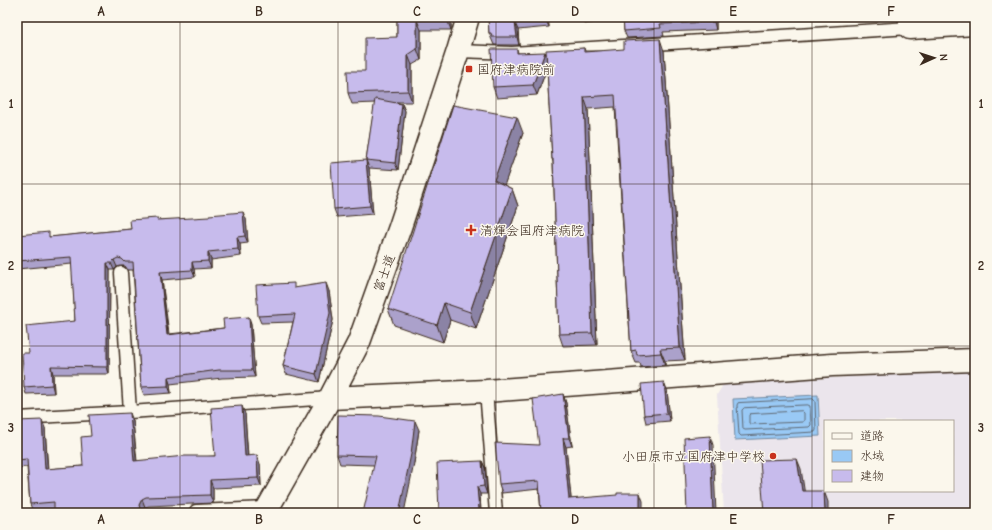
<svg xmlns="http://www.w3.org/2000/svg" width="992" height="530" font-family="'Comic Neue','Klee One',sans-serif">
	<style>
		.built { fill: #ebe5ec; fill-rule: evenodd }
		.water { fill: #99c9f5; stroke: #73899f }
		.lines { fill: none; stroke-linecap: round; stroke-linejoin: round }
		.shore { stroke: #616a74; stroke-width: 1 }
		.lane-casing { stroke: #3b2a1e; stroke-width: 15 }
		.street-casing { stroke: #3b2a1e; stroke-width: 25 }
		.secondary-casing { stroke: #3b2a1e; stroke-width: 25 }
		.lane { stroke: #fbf7ec; stroke-width: 12 }
		.street { stroke: #fbf7ec; stroke-width: 22 }
		.secondary { stroke: #fbf7ec; stroke-width: 22 }
		.wall { fill: #aba1cb; stroke: #3b2a1e }
		.shaded-wall { fill: #8b83a5; stroke: #3b2a1e }
		.building { fill: #c7bbec; stroke: #3b2a1e }
		.grid { fill: none; stroke: #3b2a1e; stroke-width: 1; stroke-opacity: 0.55 }
		.poi-dot { fill: #c8321e; stroke: #fbf7ec; stroke-width: 1.5 }
		.labels { text-anchor: middle; dominant-baseline: central; stroke-width: 3; stroke-linejoin: round; paint-order: stroke }
		.poi-label { font-size: 13px; fill: #3b2a1e; stroke: #fbf7ec; text-anchor: start }
		.street-label { font-size: 13px; fill: #3b2a1e; stroke: #fbf7ec }
		.neatline { fill: none; stroke: #3b2a1e; stroke-width: 1.5 }
		.grid-label { font-size: 13px; text-anchor: middle; font-weight: bold; fill: #3b2a1e }
	</style>
	<rect width="100%" height="100%" fill="#fbf7ec"/>
	<filter id="ink" filterUnits="userSpaceOnUse"><feTurbulence type="fractalNoise" baseFrequency=".025" numOctaves="2"/><feDisplacementMap in="SourceGraphic" scale="8" xChannelSelector="R" yChannelSelector="G"/><feConvolveMatrix kernelMatrix="1 2 1 2 8 2 1 2 1" color-interpolation-filters="sRGB"/></filter>
	<g filter="url(#ink)">
		<path class="built" d="M975,371V513H724L717,395L724,383ZM825,421H953V491H825Z"/>
		<path class="water" d="M818,395L820,436L735,440L733,399Z"/>
		<g class="lines">
			<path class="shore" d="M813,399L815,401L816,430L815,432L741,436L739,434L737,405L738,403Z
				M808,405L810,406L811,425L809,427L745,430L743,429L742,410L744,408Z
				M802,411L804,413V420L803,422L751,424L749,423V415L750,414Z"/>
			<g class="lane-casing">
				<path id="lane" d="M458,51L512,53L910,28
					M121,273L130,412
					M486,391L496,513
					M17,418L130,412L330,398
					M196,511L267,508"/>
			</g>
			<g class="street-casing">
				<path id="street" d="M910,17V28L975,24"/>
			</g>
			<g class="secondary-casing">
				<path id="secondary" d="M330,398L486,391L832,365L975,360
					M265,513L330,398L359,342L400,227L458,51L468,17"/>
			</g>
			<use href="#lane" class="lane"/>
			<use href="#street" class="street"/>
			<use href="#secondary" class="secondary"/>
		</g>
		<path class="wall" d="M397,17H451V30H421V60L412,65V102H396L402,104L405,111L398,170L369,168L373,214L337,217L334,209L366,160L375,103L352,104L348,93L365,71L397,37Z
			M488,17H548L549,27L518,30L519,45H494L489,33Z
			M582,17H716V30L663,32L664,36L627,38L624,31L623,18L584,24Z
			M584,48L585,51H664L685,360L665,361V365L641,367L640,363H636L631,351L615,107L588,109L597,345L563,346L559,334L553,162L552,159L547,68L537,95L497,98L493,87L517,49L518,53L546,54Z
			M523,133L504,185L512,189L518,206L476,329L450,320L443,342L394,325L388,309Z
			M246,219L248,243L240,244L241,256L211,260V268L194,269L195,277L162,280L169,334L224,328L249,317L251,325L255,377L222,378L170,384L171,393L144,395L141,387L133,270H128L125,266H121L117,267L114,270H110L109,374H53L54,393L26,394L24,387L29,353L75,321L72,264L17,269V235L51,237L131,229L158,220Z
			M296,288L329,291L333,320L319,382L286,374L283,366L293,322L261,323L258,316Z
			M664,382L667,390L670,421L646,423L644,415Z
			M563,394L566,403L572,446L566,447L571,499L643,501L541,513L539,489L502,493L499,484L539,445Z
			M245,414L248,456L260,464L261,486L213,488V503L149,506L145,507L143,511L146,512L212,513H54V510L33,512L30,504L27,467L17,468V421L45,428L48,469L83,466L91,436L133,421L137,461L215,456Z
			M419,430L414,463L374,465L340,464L337,455Z
			M482,461L485,468L487,494H480L481,513H439V512Z"/>
		<path class="shaded-wall" d="M447,17H451V30L447,19Z
			M546,17H548L549,27L546,20Z
			M713,17H716V30L714,22Z
			M417,20L421,30V60L417,49Z
			M515,23L518,30L519,45L517,37Z
			M660,39L664,51L685,360L680,348Z
			M545,52L549,62L537,95L533,85Z
			M408,55L412,65V102L408,91Z
			M584,97L588,109L597,345L592,333Z
			M402,104L405,111L398,170L395,163Z
			M517,117L523,133L500,197L494,180Z
			M366,160L369,168L373,214L370,206Z
			M512,189L518,206L476,329L470,312Z
			M243,212L246,219L248,243L245,236Z
			M237,237L240,244L241,256L238,249Z
			M208,252L211,260V268L208,261Z
			M114,260L117,267L114,270L111,263Z
			M192,262L194,269L195,277L192,270Z
			M107,263L110,270L109,374L107,367Z
			M160,272L162,280L169,342L167,335Z
			M326,283L329,291L333,320L319,382L316,374Z
			M444,303L450,320L443,342L437,325Z
			M249,317L251,325L255,377L252,370Z
			M660,349L665,361V365L661,353Z
			M51,366L53,374L54,393L52,385Z
			M168,377L170,384L171,393L168,386Z
			M664,382L667,390L670,421L667,413Z
			M563,394L566,403L572,446L569,438Z
			M242,406L245,414L248,464L245,456Z
			M130,413L133,421L137,469L134,461Z
			M42,420L45,428L48,478L45,469Z
			M415,421L419,430L414,463L404,513H399Z
			M710,436L713,445L716,513H713Z
			M563,438L566,447L572,508L569,499Z
			M257,455L260,464L261,486L258,478Z
			M797,459L801,469L806,502L802,491Z
			M482,461L485,468L487,494L484,486Z
			M210,480L213,488V503L210,495Z
			M477,487L480,494L481,513H480L479,510Z
			M824,491L828,502V513H825Z
			M640,493L643,501V513H640Z
			M142,499L145,507L141,513L139,505Z"/>
		<path class="building" d="M397,17H447V19L417,20V49L408,55V91L348,93L347,71H365V38L397,37Z
			M488,17H546V20L515,23L517,37H492L491,33H489Z
			M623,17H713L714,22L660,24L661,28L624,31Z
			M660,39L680,348L660,349L661,353L637,355L636,350L631,351L615,95L584,97L592,333L559,334L553,159H552L546,50L584,48V52L624,49V41Z
			M491,49H517V53L545,52L533,85L493,87Z
			M375,99L402,104L395,163L366,160Z
			M453,105L517,117L494,180L512,189L470,312L444,303L437,325L388,309Z
			M366,160L370,206L334,209L331,163Z
			M243,212L245,236L237,237L238,249L208,252V261L192,262V270L160,272L167,335L224,328L223,319L249,317L252,370H219L168,377V386L141,387L133,262H125L122,259L118,258L114,260L111,263H107V367L51,366L52,385L24,387L22,353H29L26,326L75,321L71,257L17,261V235L49,232V237L131,229L130,220L157,218V220L209,217V215Z
			M294,283V288L326,283L330,313L316,374L283,366L295,314L258,316L256,285Z
			M664,382L667,413L644,415L641,384Z
			M563,394L569,438H563L569,499L617,495V493H640V513H541L539,481L499,484L495,443L539,445L533,399Z
			M242,406L245,456L257,455L258,478L210,480V495L146,497L142,499L139,505L140,509L146,512L211,510V513H54V502L30,504L27,459L17,460V421L42,420L45,469L83,466L81,437L91,436L89,415L130,413L134,461L185,456H215L211,408Z
			M338,415L379,416L415,421L411,454L399,513H363L376,456L337,455Z
			M710,436L713,513H687L684,438Z
			M797,459L802,491H824L825,513H764L760,460Z
			M482,461L484,486L477,487L479,510L439,512L437,463Z"/>
	</g>
	<path class="grid" d="M180,17V513M338,17V513M496,17V513M654,17V513M812,17V513M17,184H975M17,346H975"/>
	<g class="poi-dot">
		<rect x="465" y="65" width="8" height="8" rx="2"/>
		<path d="M469 224h4v4h4v4h-4v4h-4v-4h-4v-4h4z"/>
		<circle cx="773" cy="456" r="4"/>
	</g>
	<g class="labels">
		<g class="poi-label">
			<text x="477" y="69">国府津病院前</text>
			<text x="480" y="230">清輝会国府津病院</text>
			<text x="765" y="456" text-anchor="end">小田原市立国府津中学校</text>
		</g>
		<g class="street-label">
			<text transform="translate(384 273) rotate(-70)">富士道</text>
		</g>
	</g>
	<rect width="992" height="530" fill="none" stroke="#fbf7ec" stroke-width="44"/>
	<rect x="824" y="420" width="130" height="72" fill="#fbf7ec" stroke="#aea59a"/>
	<rect x="832" y="433" width="20" height="6" fill="#fbf7ec" stroke="#aea59a"/>
	<text x="860" y="440" font-size="12" fill="#3b2a1e">道路</text>
	<rect x="832" y="450" width="20" height="12" fill="#99c9f5" stroke="#aea59a"/>
	<text x="860" y="460" font-size="12" fill="#3b2a1e">水域</text>
	<rect x="832" y="470" width="20" height="12" fill="#c7bbec" stroke="#aea59a"/>
	<text x="860" y="480" font-size="12" fill="#3b2a1e">建物</text>
	<g transform="translate(934 58) rotate(87)" stroke="#fbf7ec" stroke-width="3" paint-order="stroke">
	<path d="M0-3L7 15L0 10L-7 15Z" fill="#3b2a1e"/>
	<text y="-6" font-size="11" font-weight="bold" text-anchor="middle" fill="#3b2a1e">N</text>
	</g>
	<rect x="22" y="22" width="948" height="486" class="neatline"/>
	<g class="grid-label">
		<text x="101" y="16">A</text>
		<text x="259" y="16">B</text>
		<text x="417" y="16">C</text>
		<text x="575" y="16">D</text>
		<text x="733" y="16">E</text>
		<text x="891" y="16">F</text>
		<text x="11" y="108">1</text>
		<text x="981" y="108">1</text>
		<text x="11" y="270">2</text>
		<text x="981" y="270">2</text>
		<text x="11" y="432">3</text>
		<text x="981" y="432">3</text>
		<text x="101" y="524">A</text>
		<text x="259" y="524">B</text>
		<text x="417" y="524">C</text>
		<text x="575" y="524">D</text>
		<text x="733" y="524">E</text>
		<text x="891" y="524">F</text>
	</g>
</svg>
